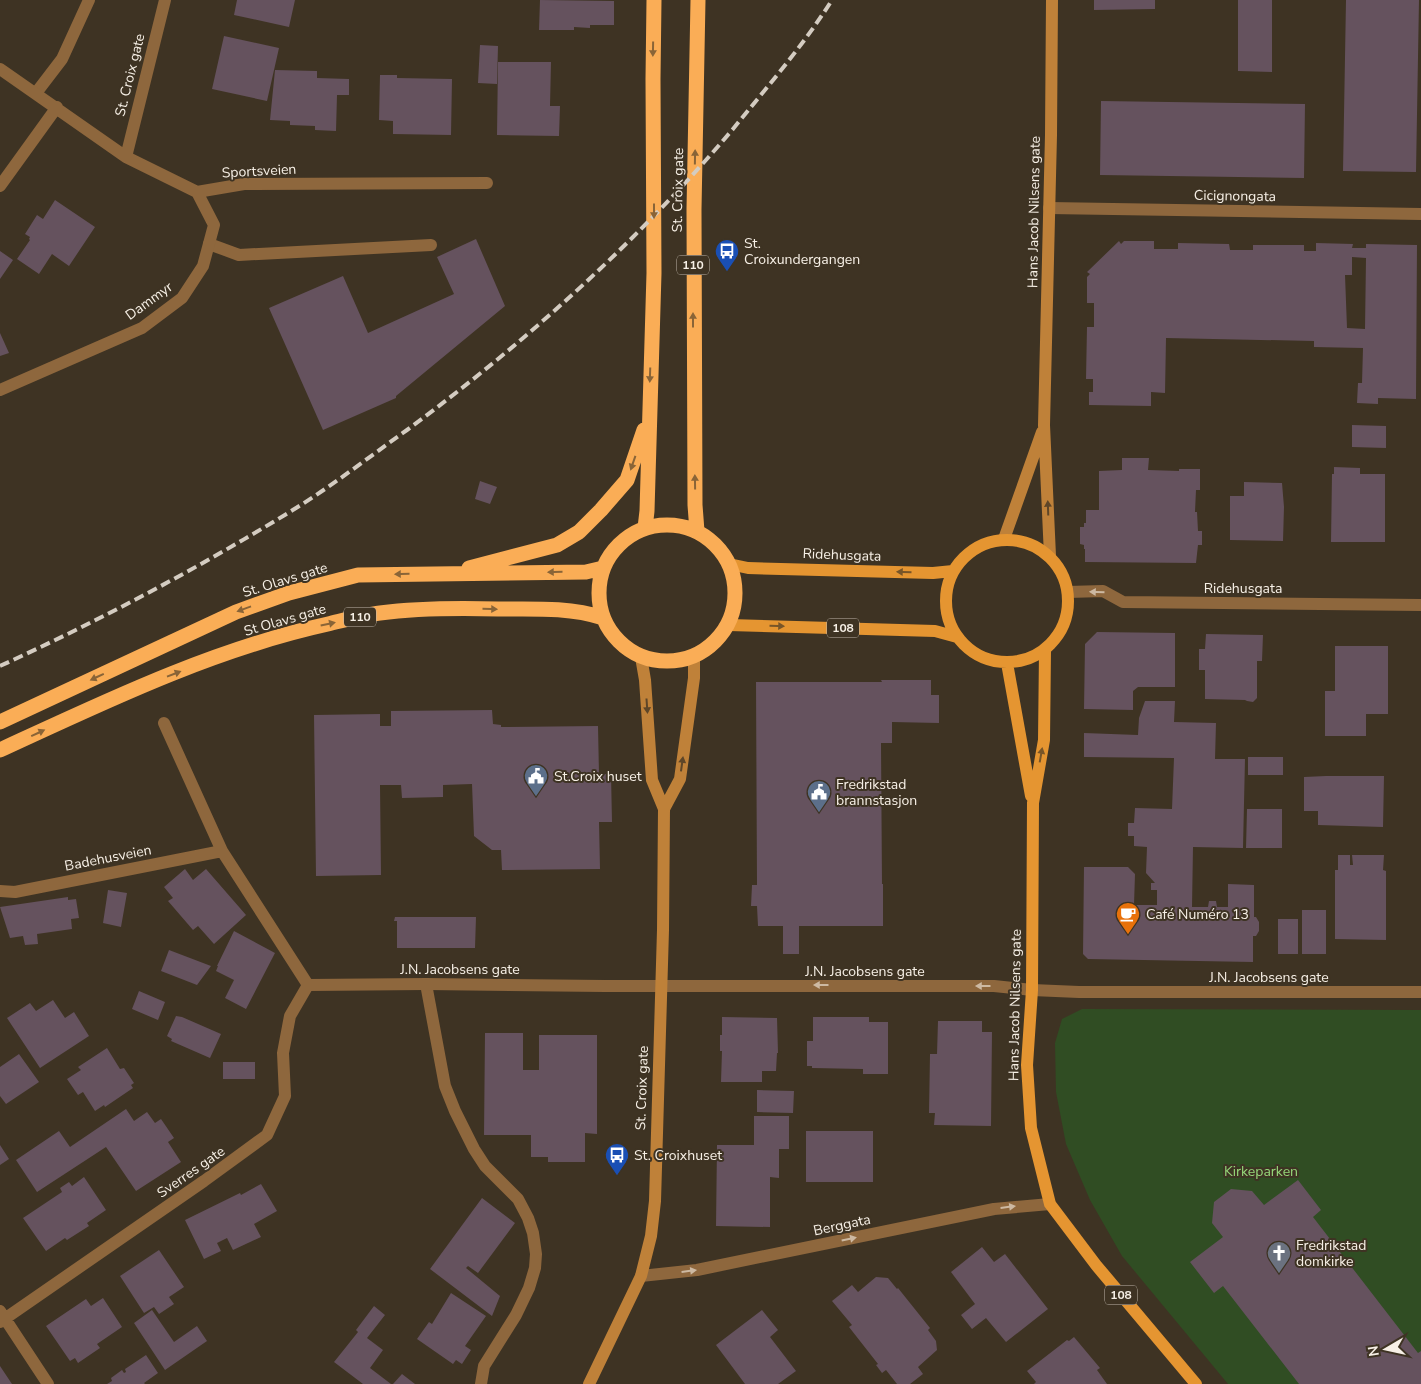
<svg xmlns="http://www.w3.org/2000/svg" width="1421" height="1384" font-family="'Nunito Sans',sans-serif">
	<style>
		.green { fill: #304d23 }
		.building { fill: #65525e; fill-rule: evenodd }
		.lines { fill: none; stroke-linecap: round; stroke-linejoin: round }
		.lane { stroke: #8e673d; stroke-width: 12 }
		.street { stroke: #8e673d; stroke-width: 12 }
		.secondary { stroke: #bf8139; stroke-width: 12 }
		.primary { stroke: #e59531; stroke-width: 12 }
		.highway { stroke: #faad56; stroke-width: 15 }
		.rail { stroke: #d4ccc1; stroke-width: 4; stroke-dasharray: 10 5; stroke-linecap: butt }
		.oneway { fill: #896437 }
		.oneway2 { fill: #5e4628 }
		.oneway3 { fill: #785528 }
		.oneway4 { fill: #cdb9a2 }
		.labels { text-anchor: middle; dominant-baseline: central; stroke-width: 4; stroke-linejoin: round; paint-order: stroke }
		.shield { fill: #3e3323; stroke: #c0b7ac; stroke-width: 1 }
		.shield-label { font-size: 12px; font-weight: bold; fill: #f7f0e6 }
		.street-label { font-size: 14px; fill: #f7f0e6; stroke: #3e3323 }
		.poi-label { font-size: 14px; fill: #f7f0e6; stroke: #3e3323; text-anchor: start }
		.park-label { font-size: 14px; fill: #95d679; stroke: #3e3323 }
	</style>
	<rect width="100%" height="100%" fill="#3e3323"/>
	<path class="green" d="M1082,1009L1421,1010V1384H1228L1122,1256L1090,1200L1066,1144L1056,1092L1055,1043L1062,1019Z"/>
	<path class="building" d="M237,0H295L289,27L234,15Z
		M540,0L614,1V25H590V28L574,27V30H539Z
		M1094,0H1155V9L1094,10Z
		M1238,0H1272V72L1238,71Z
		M1346,0H1419L1416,172L1343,171Z
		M224,36L279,48L267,101L212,89Z
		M480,45L498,46L497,84L478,83Z
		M498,62H551L550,106H560L559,136L497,135Z
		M275,70L317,71V78L349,79V95H337L336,131L315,130V126L290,125V121L270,120Z
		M380,75H397V78L452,79L451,135L393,134V121L379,120Z
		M1101,101L1305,104L1304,178L1100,175Z
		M55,200L95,227L69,266L52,254L39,274L17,259L30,240L29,239L30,237L25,234L37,215L43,219Z
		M476,239L505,306L396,396V398L323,430L269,308L343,276L368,333L454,294L437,257Z
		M1119,241L1121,244L1124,241H1154V249H1178V243L1229,244L1230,250H1253V245H1304V251H1316V243L1353,244L1352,248H1366V244L1417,245L1416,399L1378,398V404L1357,403L1358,383H1362L1363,348L1314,347V341L1166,338L1165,393L1151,392V406L1089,405V392H1093V379H1086L1087,327H1094V303H1087V277L1090,274L1087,272ZM1352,257L1366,258L1365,329L1347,328L1345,275H1352Z
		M0,251L13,260L0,279Z
		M0,333L9,353L0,356Z
		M1352,425L1386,426V448L1352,447Z
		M1122,458H1149L1148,470L1179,471V469H1200V490H1196L1195,512H1197L1198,531H1202V545H1198L1196,563L1085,562V549H1084V545L1080,544V527H1084V523H1086V510H1099V471L1122,470Z
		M1334,467L1360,468V474H1385V542H1331L1332,474H1334Z
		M480,481L497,487L490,504L475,499Z
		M1244,482L1282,483L1284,507L1283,541L1230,540V496H1244Z
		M1097,632L1175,633V687H1138L1133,691V710L1084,709L1085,644Z
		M1206,634L1263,635L1262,661H1257V698L1253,702L1247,701L1245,700L1205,699V670H1199V649H1205Z
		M1335,646H1388V714H1366V736H1325V691H1335Z
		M881,680H931V695H939V723L892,722V743H881L882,884H883V926H799V954H783V926H758L757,906H751L752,885H757L756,682H882Z
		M1145,701H1175L1174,722L1216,723L1215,759H1245L1243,848L1193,847L1192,907H1208L1209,901H1216L1217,907H1228V884L1254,885V917H1256L1259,922V931L1256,936H1253V962L1088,959L1083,954L1084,867H1128L1135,874L1134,905H1157V890H1151V883H1155L1146,873L1147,847L1134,846V836H1128V823H1134L1135,808L1172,809L1174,758L1084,757V733L1138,735L1139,718Z
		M492,710L493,724L501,725V727L598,726L599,774H611L612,822H599L600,869L502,870L501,850H492L474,836L472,784L443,785V797L402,798L401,785H380L381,875L316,876L314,715L380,714V726H391V711Z
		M1248,757H1283V775H1248Z
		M1326,776H1384L1383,827L1318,825V811H1304V777Z
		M1247,809H1282V848H1246Z
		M1338,855H1350V865H1353L1352,855H1384L1383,870L1386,871V940L1335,939V870H1338Z
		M185,869L193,880L206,869L246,915L214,944L198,926L193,930L168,901L173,898L164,887Z
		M108,890L127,893L121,927L103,923Z
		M68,897V900L76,899L79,918L71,919L72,929L37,934L38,944L25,945L23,936L10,938L0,907Z
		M1302,910H1326V954H1302Z
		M395,917H476L475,948H397V921H394Z
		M1278,919H1298V954H1278Z
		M234,931L275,953L246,1009L225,998L234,980L216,971L218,966H217Z
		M169,950L211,966L197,985L161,971Z
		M139,991L165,1002L158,1020L132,1009Z
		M53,1000L65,1018L74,1012L89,1036L40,1068L7,1018L30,1003L36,1011Z
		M176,1016L182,1017L221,1034L210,1058L171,1041L172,1039L167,1036Z
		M722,1017L777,1018L778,1053H777L776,1071H762V1082H721L722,1051H720V1035H722Z
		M813,1017H869V1022H888V1074H863V1069L812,1068V1066H807V1041H813Z
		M938,1021H982V1032H992L991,1126L934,1125L935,1113H929L930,1054H937Z
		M485,1033H523V1070H539V1035H597V1134L585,1133V1162H548V1157H531V1135H484Z
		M107,1048L120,1069L124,1068L134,1083L131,1085L133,1088L105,1107L104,1105L95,1111L83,1092L78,1095L67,1079L81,1070L78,1067Z
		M19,1054L39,1082L6,1104L0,1096V1067Z
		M223,1062H255V1079H223Z
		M757,1090L794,1091L793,1113L757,1112Z
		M126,1109L134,1121L147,1112L155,1123L161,1119L174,1138L168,1142L181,1162L136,1191L106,1147L37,1192L16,1160L59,1131L70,1147Z
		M754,1116H789V1149H779V1178L770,1177V1227L716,1226L717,1145H754Z
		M806,1131H873V1182H806Z
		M0,1145L9,1159L0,1165Z
		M84,1177L106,1210L87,1223L89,1226L67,1240L65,1238L46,1251L23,1218L62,1192L60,1188L69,1182L72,1186Z
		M1298,1180L1321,1210L1313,1217L1418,1353L1421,1351V1384H1299L1223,1286L1214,1293L1190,1262L1223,1237L1212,1223L1214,1202L1231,1189L1252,1191L1264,1205Z
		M261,1184L277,1211L254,1224L261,1237L233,1250L227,1238L217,1243L221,1251L204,1259L185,1220L240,1193L241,1195Z
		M482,1198L515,1223L478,1273L468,1266L466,1268L500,1296L492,1316L430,1269Z
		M982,1247L994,1262L1005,1254L1048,1309L1006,1342L986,1318L972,1329L961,1315L975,1304L951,1272Z
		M159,1250L184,1287L169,1297L174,1304L159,1314L154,1307L144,1313L120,1276Z
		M876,1277L888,1278L897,1289L898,1288L930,1328L928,1330L936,1341L937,1350L918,1367L923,1374L910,1384H897L886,1370L882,1373L876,1365L878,1364L849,1327L852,1325L832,1301L852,1285L858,1292Z
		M451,1293L486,1316L465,1346L471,1350L462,1364L456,1360L453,1364L417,1339L429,1322L432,1324Z
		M103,1298L122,1327L97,1344L100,1348L78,1363L75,1358L70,1361L46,1326L86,1299L91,1306Z
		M374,1306L385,1315L367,1338L383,1350L370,1368L391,1384H363L334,1362L358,1332L356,1330Z
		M152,1310L174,1342L197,1326L207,1341L165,1370L134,1323Z
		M762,1310L778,1330L770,1337L796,1371L778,1384H745L716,1345Z
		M1074,1337L1100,1368L1097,1370L1107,1384H1034L1036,1382L1027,1371L1067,1340L1069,1341Z
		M146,1355L158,1373L144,1383L145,1384H107L112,1381L111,1378L122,1370L124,1373L126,1372L125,1369Z
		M0,1366L12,1384H0Z
		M402,1374L415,1384H393Z"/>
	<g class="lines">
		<path class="lane" d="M36,93L62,59L89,0
			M209,244L239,255L431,245
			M426,984L445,1086L455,1111L474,1149L485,1166L518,1199L528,1218L533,1233L536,1254L535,1268L529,1288L516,1315L484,1366L481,1384"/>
		<path class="street" d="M0,69L126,157L197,192L244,184L487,183
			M126,157L165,0
			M0,186L57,107
			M1049,208L1421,214
			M0,390L142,328L182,298L203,266L214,225L197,192
			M1068,592L1103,591L1123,602L1421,605
			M164,723L222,851L308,985
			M0,891L15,892L222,851
			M308,985L426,984L605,986H994L1032,990L1079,992H1421
			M641,1276L697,1270L994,1209L1050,1204
			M0,1311L48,1384
			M0,1322L204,1181L267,1135L285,1096L283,1053L290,1016L308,985"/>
		<path class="secondary" d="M1004,539L1042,432
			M1050,556L1044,425L1051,135L1052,0
			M664,809L680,779L694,678V657
			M589,1384L641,1276L651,1236L655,1201L663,930L664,809L652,780L645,680L641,657"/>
		<path class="primary" d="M946 601a61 61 0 1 1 122 0a61 61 0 1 1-122 0Z
			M729,564L748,568L933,573L953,571
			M729,625L935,631L957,637
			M1045,651L1044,740L1033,803L1032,990L1027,1065L1031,1128L1050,1204L1096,1265L1196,1384
			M1007,663L1031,796"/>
		<path class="highway" d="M599 593a68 68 0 1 1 136 0a68 68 0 1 1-136 0Z
			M645,528L647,511L654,273L653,79L654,0
			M697,531L695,505L694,209L698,0
			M469,568L557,545L579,532L601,510L627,480L644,430
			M0,722L236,612L289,593L358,575L586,572L603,568
			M0,750C106,701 214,649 328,624C345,620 363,615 380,613C418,608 460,608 498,609C533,609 570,607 603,618"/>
		<path class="rail" d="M0,666C103,619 204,565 301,505C337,482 372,455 407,430C526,342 637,242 733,129C767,87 803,46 832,0"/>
	</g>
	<defs><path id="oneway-solid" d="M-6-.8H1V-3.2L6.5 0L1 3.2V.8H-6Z" transform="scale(1.25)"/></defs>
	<g class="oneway">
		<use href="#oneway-solid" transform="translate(653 49) rotate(91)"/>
		<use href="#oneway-solid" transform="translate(695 157) rotate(-89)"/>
		<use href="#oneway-solid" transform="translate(654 211) rotate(90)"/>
		<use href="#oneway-solid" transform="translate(693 320) rotate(-90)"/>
		<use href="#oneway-solid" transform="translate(650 375) rotate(92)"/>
		<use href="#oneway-solid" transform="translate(633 463) rotate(109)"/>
		<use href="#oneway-solid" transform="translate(695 482) rotate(-91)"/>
		<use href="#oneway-solid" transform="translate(555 572) rotate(179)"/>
		<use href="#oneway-solid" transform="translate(402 574) rotate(179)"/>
		<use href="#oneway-solid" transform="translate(244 609) rotate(160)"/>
		<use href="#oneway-solid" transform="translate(490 609) rotate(1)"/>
		<use href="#oneway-solid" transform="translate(328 624) rotate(-12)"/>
		<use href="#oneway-solid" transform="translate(174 674) rotate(-21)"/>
		<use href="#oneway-solid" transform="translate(97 677) rotate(155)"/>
		<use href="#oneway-solid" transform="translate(38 733) rotate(-25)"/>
	</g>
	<g class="oneway2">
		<use href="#oneway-solid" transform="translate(1048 508) rotate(-92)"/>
		<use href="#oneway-solid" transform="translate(647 706) rotate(86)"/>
		<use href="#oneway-solid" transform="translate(682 764) rotate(-82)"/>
	</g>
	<g class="oneway3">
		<use href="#oneway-solid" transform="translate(904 572) rotate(-178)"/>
		<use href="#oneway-solid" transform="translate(777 626) rotate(2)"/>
		<use href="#oneway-solid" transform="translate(1041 755) rotate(-80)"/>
	</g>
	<g class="oneway4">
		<use href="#oneway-solid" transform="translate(1097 592) rotate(-178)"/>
		<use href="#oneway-solid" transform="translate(821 985) rotate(-180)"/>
		<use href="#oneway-solid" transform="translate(983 986) rotate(180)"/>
		<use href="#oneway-solid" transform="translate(1008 1207) rotate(-7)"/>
		<use href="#oneway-solid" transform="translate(849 1239) rotate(-12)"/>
		<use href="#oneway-solid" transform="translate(689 1271) rotate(-7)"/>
	</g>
	<defs>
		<g id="bus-pin" transform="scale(1.25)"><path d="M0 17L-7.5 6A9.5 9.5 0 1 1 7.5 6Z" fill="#1a4fb4" stroke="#3e3323"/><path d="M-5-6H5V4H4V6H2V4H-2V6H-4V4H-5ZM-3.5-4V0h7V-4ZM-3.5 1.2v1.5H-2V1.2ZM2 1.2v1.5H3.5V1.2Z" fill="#fff"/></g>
		<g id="civic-pin" transform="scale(1.25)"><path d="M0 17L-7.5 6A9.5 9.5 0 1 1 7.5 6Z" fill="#5c6f8a" stroke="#3e3323"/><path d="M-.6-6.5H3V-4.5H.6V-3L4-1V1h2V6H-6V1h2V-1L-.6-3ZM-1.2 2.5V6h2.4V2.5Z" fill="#fff"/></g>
		<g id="cafe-pin" transform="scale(1.25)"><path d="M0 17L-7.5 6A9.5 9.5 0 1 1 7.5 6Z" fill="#e8710a" stroke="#3e3323"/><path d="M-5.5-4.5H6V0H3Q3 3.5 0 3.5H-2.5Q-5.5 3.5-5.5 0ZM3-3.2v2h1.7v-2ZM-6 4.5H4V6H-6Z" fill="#fff"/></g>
		<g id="church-pin" transform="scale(1.25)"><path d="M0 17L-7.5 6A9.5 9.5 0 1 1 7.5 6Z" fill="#6b7280" stroke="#3e3323"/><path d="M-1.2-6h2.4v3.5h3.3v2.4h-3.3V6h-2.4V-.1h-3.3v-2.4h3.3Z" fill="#fff"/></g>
	</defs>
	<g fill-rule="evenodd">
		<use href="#bus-pin" x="727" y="251"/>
		<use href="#civic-pin" x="536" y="776"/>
		<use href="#civic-pin" x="819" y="792"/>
		<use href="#cafe-pin" x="1128" y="914"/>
		<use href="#bus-pin" x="617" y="1155"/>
		<use href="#church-pin" x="1279" y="1253"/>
	</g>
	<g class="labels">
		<g class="shield">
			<rect x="677" y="255.5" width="32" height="19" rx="4"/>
			<rect x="344" y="607.5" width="32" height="19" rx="4"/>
			<rect x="827" y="618.5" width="32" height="19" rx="4"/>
			<rect x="1105" y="1285.5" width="32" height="19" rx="4"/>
		</g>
		<g class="shield-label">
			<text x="693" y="265">110</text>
			<text x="360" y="617">110</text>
			<text x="843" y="628">108</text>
			<text x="1121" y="1295">108</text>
		</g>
		<g class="street-label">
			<text transform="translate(130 75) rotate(-76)">St. Croix gate</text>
			<text transform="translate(259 171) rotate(-3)">Sportsveien</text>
			<text transform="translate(678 190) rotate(-89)">St. Croix gate</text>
			<text transform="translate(1235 196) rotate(1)">Cicignongata</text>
			<text transform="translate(1034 212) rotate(-89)">Hans Jacob Nilsens gate</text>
			<text transform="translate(149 301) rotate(-36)">Dammyr</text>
			<text transform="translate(842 555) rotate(2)">Ridehusgata</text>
			<text transform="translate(285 580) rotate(-17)">St. Olavs gate</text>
			<text x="1243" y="588">Ridehusgata</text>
			<text transform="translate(285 620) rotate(-16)">St Olavs gate</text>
			<text transform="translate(108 858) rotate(-11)">Badehusveien</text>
			<text x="460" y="969">J.N. Jacobsens gate</text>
			<text x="865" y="971">J.N. Jacobsens gate</text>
			<text x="1269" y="977">J.N. Jacobsens gate</text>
			<text transform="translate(1015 1005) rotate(-89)">Hans Jacob Nilsens gate</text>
			<text transform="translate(642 1088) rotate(-88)">St. Croix gate</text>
			<text transform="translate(191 1172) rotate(-35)">Sverres gate</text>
			<text transform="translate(842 1225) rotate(-12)">Berggata</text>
		</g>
		<g class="poi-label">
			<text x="744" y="243">St.<tspan x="744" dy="16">Croixundergangen</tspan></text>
			<text x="554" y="776">St.Croix huset</text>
			<text x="836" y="784">Fredrikstad<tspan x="836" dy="16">brannstasjon</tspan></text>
			<text x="1146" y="914">Café Numéro 13</text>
			<text x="634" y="1155">St. Croixhuset</text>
			<text x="1296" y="1245">Fredrikstad<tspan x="1296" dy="16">domkirke</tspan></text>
		</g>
		<g class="park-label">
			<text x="1261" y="1171">Kirkeparken</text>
		</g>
	</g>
	<g transform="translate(1386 1349) rotate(261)" stroke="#3e3323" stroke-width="4" paint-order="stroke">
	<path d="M0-4L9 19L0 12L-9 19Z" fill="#f7f0e6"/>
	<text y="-8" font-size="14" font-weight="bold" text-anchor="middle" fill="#f7f0e6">N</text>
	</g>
</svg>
